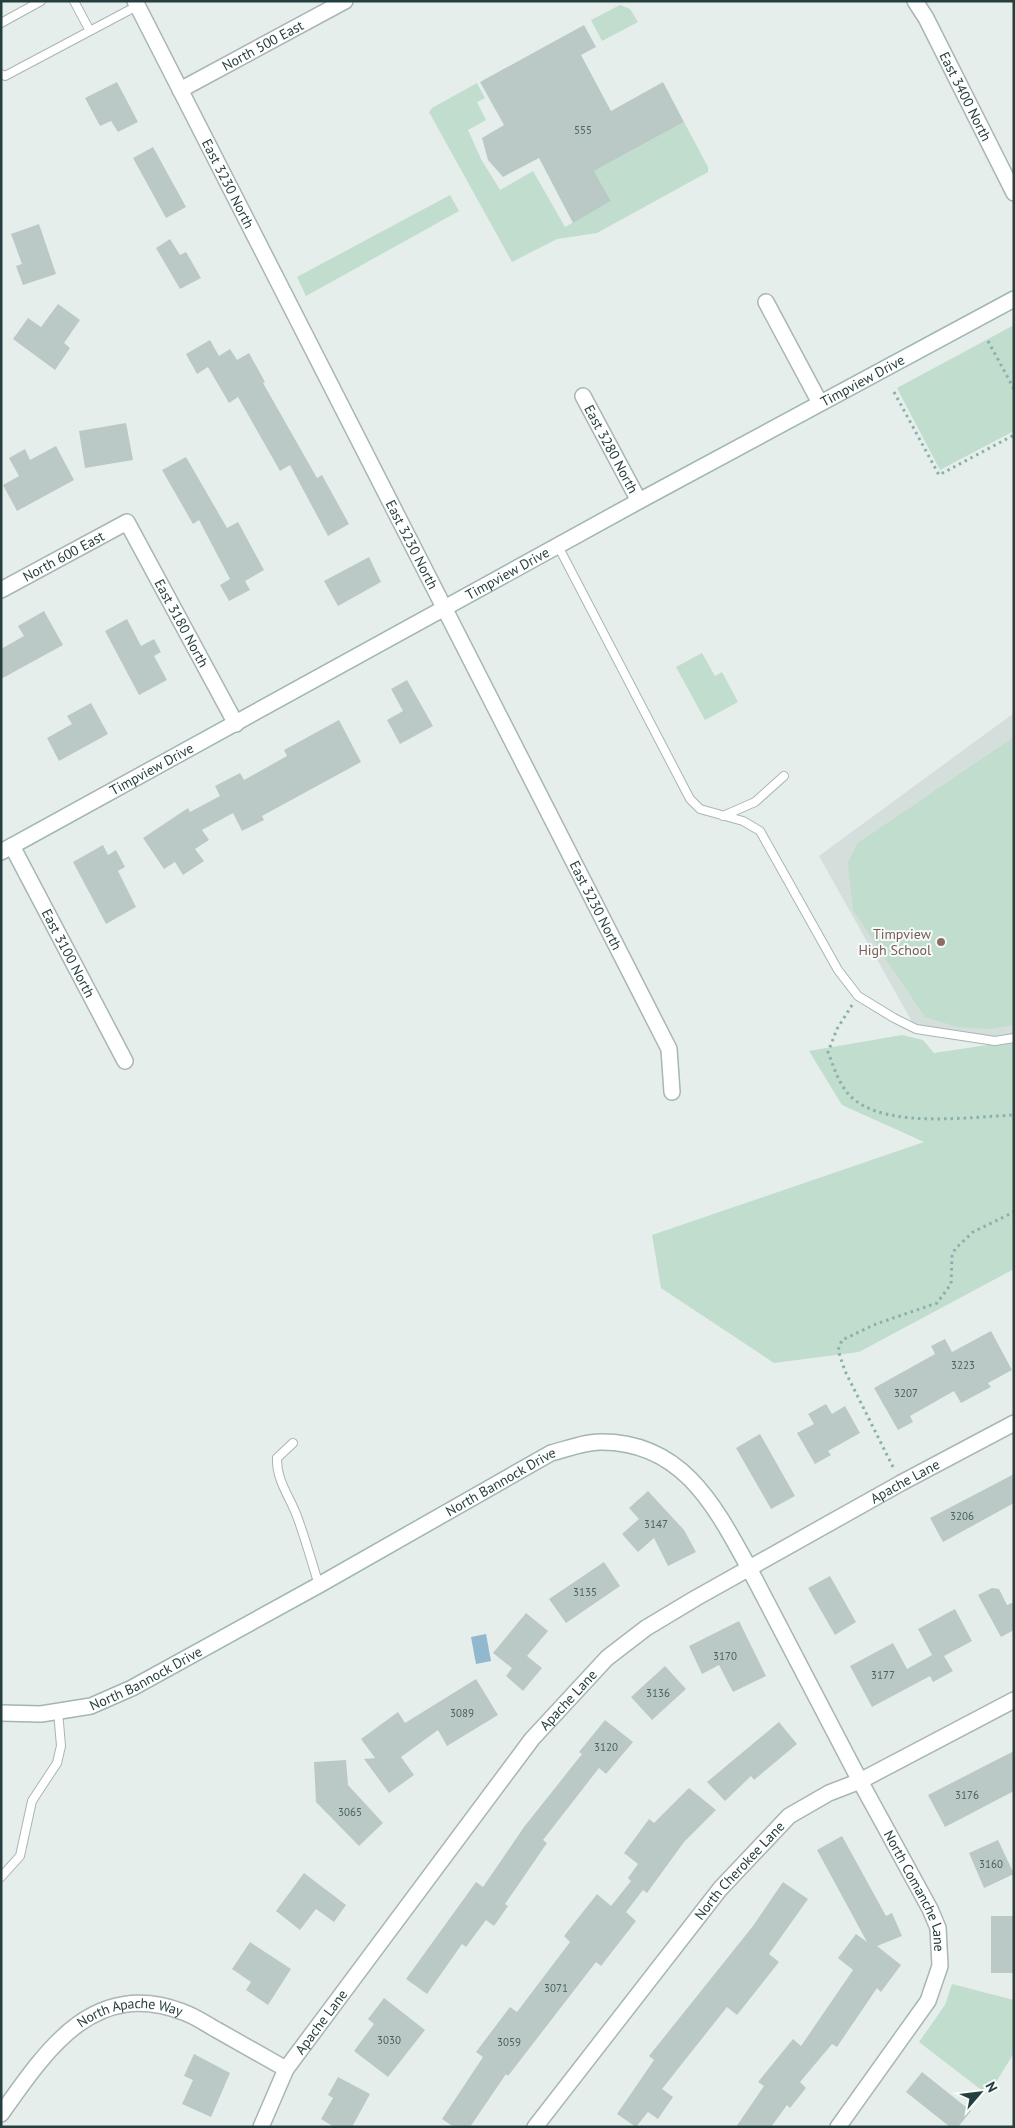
<svg xmlns="http://www.w3.org/2000/svg" width="1015" height="2128" font-family="'PT Sans',sans-serif">
	<style>
		.built { fill: #d4dedb }
		.green { fill: #c0ddce }
		.water { fill: #91b8cf }
		.building { fill: #bbc9c6 }
		.lines { fill: none; stroke-linecap: round; stroke-linejoin: round }
		.lane-casing { stroke: #a8b6b4; stroke-width: 10 }
		.street-casing { stroke: #a8b6b4; stroke-width: 18 }
		.secondary-casing { stroke: #a1b6b4; stroke-width: 18 }
		.path { stroke: #88b0ac; stroke-width: 3; stroke-dasharray: 2.5 4; stroke-linecap: butt }
		.lane { stroke: #fff; stroke-width: 8 }
		.street { stroke: #fff; stroke-width: 15 }
		.secondary { stroke: #fff; stroke-width: 15 }
		.education-dot { fill: #8d6e63; stroke: #f6faf9; stroke-width: 2 }
		.labels { text-anchor: middle; dominant-baseline: central; stroke-width: 4; stroke-linejoin: round; paint-order: stroke }
		.number-label { font-size: 11px; fill: #4a6260 }
		.street-label { font-size: 14px; fill: #253f3e; stroke: #f6faf9 }
		.education-label { font-size: 14px; fill: #785e54; stroke: #f6faf9; text-anchor: end }
	</style>
	<rect width="100%" height="100%" fill="#e6eeec"/>
	<path class="built" d="M1014,713V1041L916,1029L819,856Z"/>
	<path class="green" d="M620,5L630,9L638,22L602,41L591,20Z
		M477,83L485,98L477,102L486,120L468,130L481,159L500,190L533,171L565,227L611,201L594,171L684,122L708,167V172L597,233L557,239L512,262L429,112L432,108Z
		M450,195L459,211L306,296L297,277Z
		M1014,325V431L940,470L897,388Z
		M702,653L715,676L722,672L738,702L705,720L676,667Z
		M1014,737V1025L990,1029L958,1027L925,1017L853,910L848,863L858,843Z
		M902,1035L923,1040L934,1053L1014,1041V1269L859,1352L774,1363L661,1288L652,1235L924,1142L842,1105L809,1051Z
		M952,1984L1014,2000V2053L988,2095L919,2042L945,2005Z"/>
	<path class="water" d="M486,1634L491,1661L476,1664L471,1637Z"/>
	<path class="building" d="M584,25L596,47L581,55L611,111L663,82L684,122L594,171L611,201L573,223L539,158L503,177L488,160L482,138L504,125L480,82Z
		M117,82L138,122L118,132L111,121L100,126L85,98Z
		M153,147L186,207L166,218L133,158Z
		M39,224L56,274L23,285L16,266L22,264L11,234Z
		M170,239L180,255L186,252L201,278L180,289L156,248Z
		M58,304L80,320L64,343L70,348L55,370L13,339L28,318L41,327Z
		M210,340L219,356L230,349L237,360L249,353L265,382L263,383L317,478L322,475L349,524L328,536L290,465L280,471L238,397L229,403L208,367L197,374L186,354Z
		M126,423L133,460L85,468L79,431Z
		M56,446L74,480L17,511L3,485L19,476L9,458L25,449L30,460Z
		M186,457L227,528L238,522L264,570L245,581L250,590L229,601L220,585L230,579L199,520L193,524L162,470Z
		M369,557L381,582L338,606L324,581Z
		M44,611L63,645L1,679V649L24,636L18,626Z
		M127,619L141,646L154,639L161,652L154,656L167,680L139,695L105,631Z
		M407,680L433,726L400,744L387,720L403,711L391,689Z
		M91,703L108,734L59,761L47,738L72,724L67,716Z
		M339,720L361,762L262,816L264,820L242,831L233,813L202,830L209,840L195,849L204,861L183,875L175,862L164,869L143,838L188,808L190,812L220,796L215,786L240,773L244,780L287,756L284,750Z
		M103,845L108,855L116,850L125,867L118,871L136,907L106,924L73,862Z
		M991,1331L1012,1370L988,1383L991,1387L961,1403L954,1391L910,1416L913,1422L898,1430L874,1388L935,1354L931,1346L945,1339L952,1352Z
		M826,1404L832,1414L845,1406L860,1433L828,1451L831,1455L815,1464L797,1433L814,1424L808,1414Z
		M760,1434L795,1496L771,1509L736,1448Z
		M1014,1474V1503L943,1542L930,1518Z
		M648,1491L684,1530L696,1552L668,1566L654,1538L638,1552L622,1534L639,1519L629,1508Z
		M604,1562L620,1586L566,1623L549,1599Z
		M830,1576L856,1622L835,1635L808,1588Z
		M992,1588L999,1589L1007,1605L1014,1602V1630L1001,1637L978,1595Z
		M955,1609L972,1641L944,1656L953,1671L933,1682L930,1676L872,1707L850,1666L893,1643L907,1669L932,1655L918,1629Z
		M526,1613L548,1631L527,1656L542,1668L523,1691L506,1676L512,1668L493,1653Z
		M739,1621L766,1676L733,1692L719,1665L702,1674L689,1646Z
		M665,1666L686,1689L652,1720L631,1697Z
		M476,1679L498,1715L447,1746L438,1730L401,1757L414,1775L389,1793L364,1759L375,1758L361,1739L398,1712L405,1723Z
		M605,1720L633,1742L606,1774L599,1768L543,1840L547,1843L505,1904L508,1906L494,1926L486,1920L466,1947L462,1944L427,1994L406,1979L476,1882L483,1887L524,1827L582,1754L579,1752Z
		M779,1722L797,1744L754,1780L751,1776L725,1801L707,1782Z
		M1014,1751V1791L945,1827L928,1795Z
		M346,1760L348,1785L383,1823L359,1846L316,1802L314,1762Z
		M689,1788L716,1810L684,1842L647,1893L643,1890L626,1912L636,1921L601,1966L596,1962L508,2076L506,2074L470,2127H454L442,2119L483,2057L476,2052L510,2007L517,2012L570,1942L564,1936L597,1894L611,1906L631,1881L628,1878L638,1864L624,1853L649,1819L654,1823Z
		M842,1836L886,1916L892,1913L902,1936L877,1946L901,1965L881,1992L877,1988L837,2047L832,2044L800,2082L806,2088L790,2108L787,2105L771,2127H736L764,2086L758,2082L793,2039L801,2046L853,1970L838,1958L856,1934L867,1942L817,1850Z
		M998,1840L1014,1874L984,1888L969,1853Z
		M304,1873L346,1905L334,1922L316,1909L300,1930L276,1911Z
		M783,1882L808,1899L769,1954L779,1962L737,2015L727,2007L662,2089L673,2097L658,2119L648,2112L636,2127L617,2114L654,2060L649,2056L753,1926Z
		M991,1916H1013V1973H991Z
		M250,1942L291,1969L268,2005L246,1990L251,1982L232,1969Z
		M384,1998L425,2030L388,2077L354,2051L374,2024L368,2019Z
		M194,2054L230,2073L211,2117L182,2104L193,2080L184,2076Z
		M922,2072L971,2111L958,2127H950L906,2092Z
		M338,2077L370,2094L352,2127H334L321,2119L333,2098L328,2095Z"/>
	<g class="lines">
		<g class="lane-casing">
			<path id="lane" d="M74,1L90,31
				M1,23L41,1
				M1,74L5,76L137,6
				M558,546L690,799L700,809L743,821L760,831L838,970L858,996L894,1018L916,1029L995,1041L1014,1038
				M723,816L755,802L784,776
				M293,1443L277,1458C276,1481 291,1498 298,1519C306,1541 312,1563 319,1585
				M1,1877L20,1856L32,1801L57,1763L61,1746L58,1711"/>
		</g>
		<g class="street-casing">
			<g id="street">
				<path id="s1" d="M135,1L669,1049L672,1092"/>
				<path id="s2" d="M915,1L926,18L1014,193"/>
				<path id="s3" d="M180,90L345,1"/>
				<path d="M766,302L820,403"/>
				<path id="s4" d="M583,396L639,501"/>
				<path id="s5" d="M1,590L127,522L236,724"/>
				<path id="s6" d="M12,846L125,1061"/>
				<path id="s7" d="M749,1568L860,1781L930,1909L938,1928L940,1966L928,2001L838,2127"/>
				<path id="s8" d="M1,2114C47,2049 94,1978 183,2012C195,2016 206,2024 217,2030C240,2043 263,2056 286,2069"/>
				<path id="s9" d="M261,2127L286,2069L532,1739L607,1658L646,1628L696,1598L901,1483L1014,1423"/>
				<path id="s10" d="M535,2127L720,1889L789,1816L829,1793L860,1781L1014,1700"/>
			</g>
		</g>
		<g class="secondary-casing">
			<g id="secondary">
				<path id="s11" d="M1,852L639,501L1014,299"/>
				<path id="s12" d="M1,1713L41,1714L91,1706L132,1688L319,1585L551,1453C567,1449 584,1442 600,1442C682,1441 715,1506 749,1568"/>
			</g>
		</g>
		<path class="path" d="M988,341L1014,389
			M894,392L939,475L1014,435
			M852,1005L837,1029L828,1052C835,1070 840,1089 856,1101C892,1128 970,1117 1014,1115
			M893,1467L845,1371L838,1350L842,1340L876,1324L937,1303L951,1284L952,1256L955,1249L973,1232L1014,1212"/>
		<use href="#lane" class="lane"/>
		<use href="#street" class="street"/>
		<use href="#secondary" class="secondary"/>
	</g>
	<circle class="education-dot" cx="941" cy="942" r="5"/>
	<g class="labels">
		<g class="number-label">
			<text x="583" y="130">555</text>
			<text x="963" y="1365">3223</text>
			<text x="906" y="1393">3207</text>
			<text x="962" y="1516">3206</text>
			<text x="656" y="1524">3147</text>
			<text x="585" y="1592">3135</text>
			<text x="725" y="1656">3170</text>
			<text x="883" y="1675">3177</text>
			<text x="658" y="1693">3136</text>
			<text x="462" y="1713">3089</text>
			<text x="606" y="1747">3120</text>
			<text x="967" y="1795">3176</text>
			<text x="350" y="1812">3065</text>
			<text x="991" y="1864">3160</text>
			<text x="556" y="1988">3071</text>
			<text x="389" y="2040">3030</text>
			<text x="509" y="2042">3059</text>
		</g>
		<g class="street-label">
			<text stroke="none"><textPath href="#s3" startOffset="94">North 500 East</textPath></text>
			<text stroke="none"><textPath href="#s2" startOffset="108">East 3400 North</textPath></text>
			<text stroke="none"><textPath href="#s1" startOffset="205">East 3230 North</textPath></text>
			<text stroke="none"><textPath href="#s11" startOffset="982">Timpview Drive</textPath></text>
			<text stroke="none"><textPath href="#s4" startOffset="60">East 3280 North</textPath></text>
			<text stroke="none"><textPath href="#s1" startOffset="610">East 3230 North</textPath></text>
			<text stroke="none"><textPath href="#s5" startOffset="71">North 600 East</textPath></text>
			<text stroke="none"><textPath href="#s11" startOffset="578">Timpview Drive</textPath></text>
			<text stroke="none"><textPath href="#s5" startOffset="258">East 3180 North</textPath></text>
			<text stroke="none"><textPath href="#s11" startOffset="172">Timpview Drive</textPath></text>
			<text stroke="none"><textPath href="#s1" startOffset="1015">East 3230 North</textPath></text>
			<text stroke="none"><textPath href="#s6" startOffset="121">East 3100 North</textPath></text>
			<text stroke="none"><textPath href="#s9" startOffset="932">Apache Lane</textPath></text>
			<text stroke="none"><textPath href="#s12" startOffset="558">North Bannock Drive</textPath></text>
			<text stroke="none"><textPath href="#s12" startOffset="152">North Bannock Drive</textPath></text>
			<text stroke="none"><textPath href="#s9" startOffset="528">Apache Lane</textPath></text>
			<text stroke="none"><textPath href="#s10" startOffset="328">North Cherokee Lane</textPath></text>
			<text stroke="none"><textPath href="#s7" startOffset="364">North Comanche Lane</textPath></text>
			<text stroke="none"><textPath href="#s8" startOffset="174">North Apache Way</textPath></text>
			<text stroke="none"><textPath href="#s9" startOffset="122">Apache Lane</textPath></text>
		</g>
		<g class="education-label">
			<text x="931" y="934">Timpview<tspan x="931" dy="16">High School</tspan></text>
		</g>
	</g>
	<rect width="1015" height="2128" fill="none" stroke="#253f3e" stroke-width="5"/>
	<g transform="translate(980 2093) rotate(62)" stroke="#f6faf9" stroke-width="4" paint-order="stroke">
	<path d="M0-4L9 19L0 12L-9 19Z" fill="#253f3e"/>
	<text y="-8" font-size="14" font-weight="bold" text-anchor="middle" fill="#253f3e">N</text>
	</g>
</svg>
